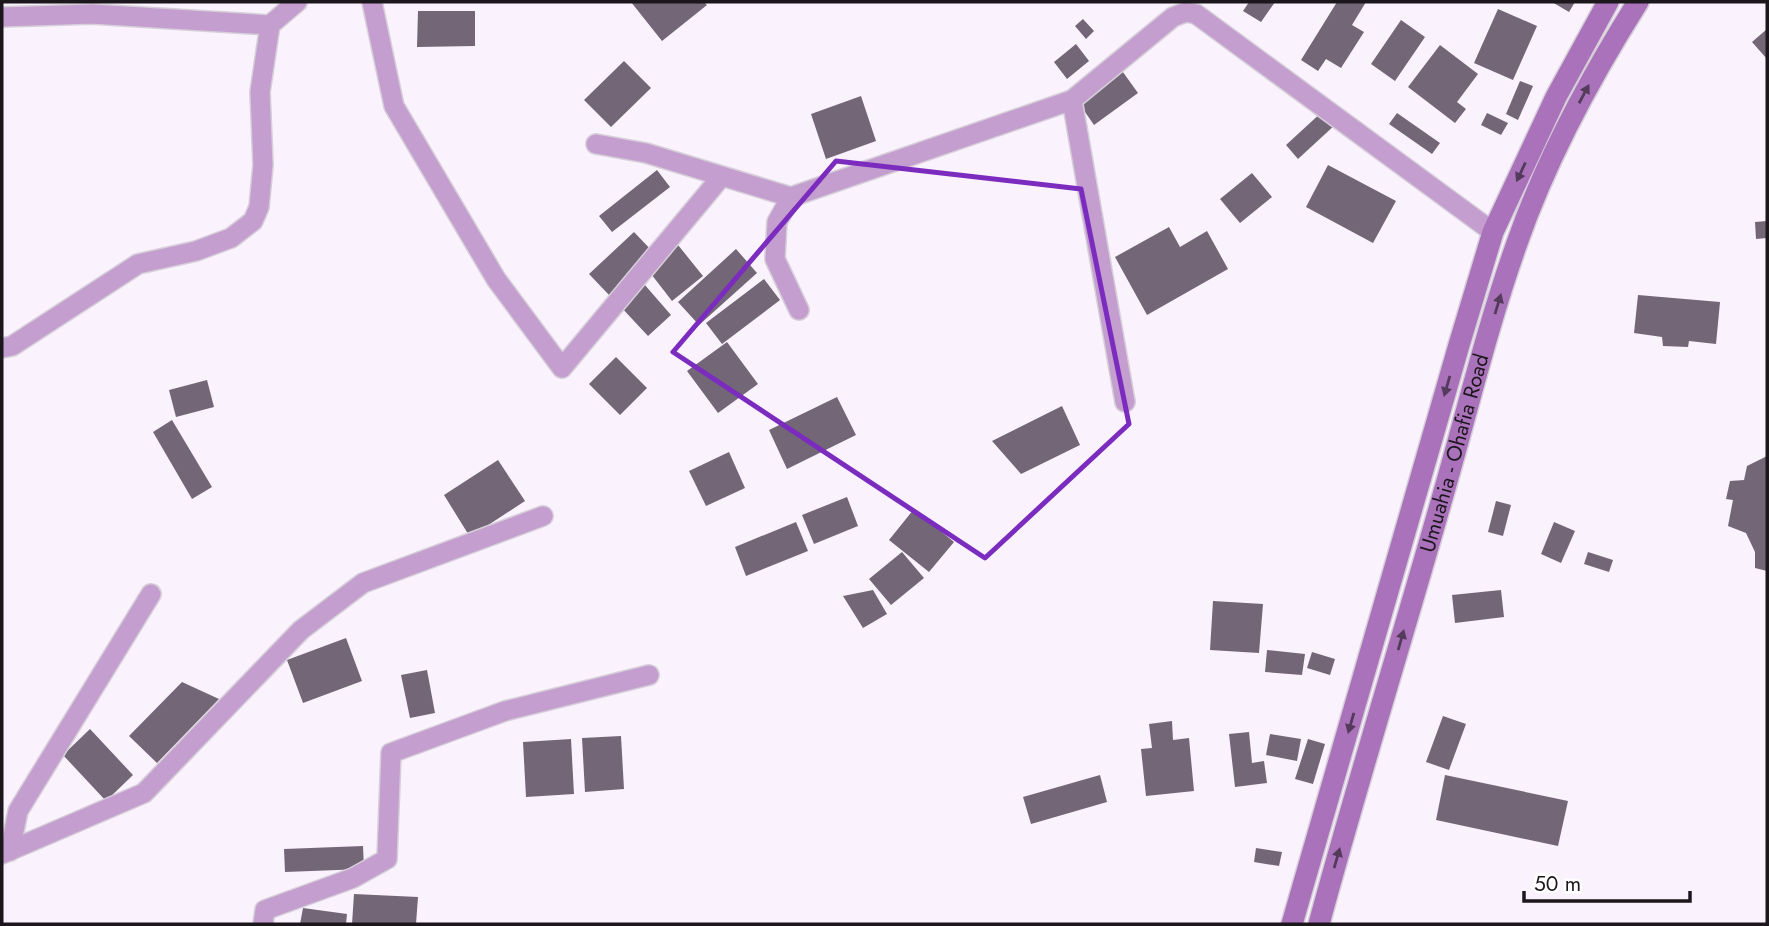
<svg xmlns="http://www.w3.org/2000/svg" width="1769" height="926" font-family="Jost,sans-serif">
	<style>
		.building { fill: #736777 }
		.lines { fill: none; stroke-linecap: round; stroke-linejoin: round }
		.street-casing { stroke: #d6cfd9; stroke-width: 22 }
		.secondary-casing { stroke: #d6cfd9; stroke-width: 24 }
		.street { stroke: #c39ece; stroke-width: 19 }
		.secondary { stroke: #a972ba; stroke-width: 21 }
		.oneway { fill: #543b5c }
		.marked { fill: none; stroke: #7b2cbf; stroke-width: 5; stroke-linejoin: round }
		.labels { text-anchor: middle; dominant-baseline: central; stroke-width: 5; stroke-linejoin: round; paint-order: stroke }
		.street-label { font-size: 21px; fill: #1c171d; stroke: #fff }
	</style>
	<rect width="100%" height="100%" fill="#faf2fd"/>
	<path class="building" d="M631,2H704L707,5L662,41Z
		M1249,2H1275L1261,22L1243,11Z
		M1337,2H1366L1352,25L1364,32L1341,68L1326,59L1318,71L1301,60Z
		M1552,2H1575L1569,12Z
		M1498,9L1537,26L1513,80L1474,63Z
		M418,11H475V46L417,47Z
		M1083,19L1094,31L1086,39L1075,26Z
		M1401,20L1425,37L1395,81L1371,64Z
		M1767,29V59L1752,42Z
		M1076,44L1089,61L1067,79L1054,62Z
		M1440,45L1478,74L1457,102L1466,109L1455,123L1408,87Z
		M624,61L651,88L611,127L584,100Z
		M1120,68L1138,93L1094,125L1076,99Z
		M1520,81L1533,86L1518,120L1506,114Z
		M861,96L876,141L826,159L811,114Z
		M1323,111L1336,124L1298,159L1286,145Z
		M1397,113L1440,143L1432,154L1389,124Z
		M1487,113L1508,123L1501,135L1481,125Z
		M1328,165L1396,201L1373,243L1306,207Z
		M657,170L670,187L612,232L599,216Z
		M1252,173L1272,197L1240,223L1220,199Z
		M1767,221V238L1756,239L1755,222Z
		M1169,227L1180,247L1207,231L1228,269L1147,315L1115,257Z
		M634,232L654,253L610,296L589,274Z
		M678,245L703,276L672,301L648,270Z
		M736,249L757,273L699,325L678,302Z
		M764,279L780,300L722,344L706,323Z
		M644,284L671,315L648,336L620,306Z
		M1638,295L1720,302L1716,344L1689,341L1688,347L1663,346L1662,337L1634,333Z
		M727,342L758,384L718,413L687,371Z
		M616,357L647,388L620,415L589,384Z
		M207,380L214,407L176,417L169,390Z
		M837,397L856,435L787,469L769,430Z
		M1062,406L1080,445L1021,474L992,441Z
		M172,420L212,487L192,499L153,432Z
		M729,452L745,488L706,506L689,471Z
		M1767,456V571L1755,568V552L1746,533L1728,526L1733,500L1726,499L1730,481L1744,480L1747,466Z
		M498,460L525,501L470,537L444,495Z
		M847,497L858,526L814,544L802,515Z
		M1496,501L1511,505L1503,536L1488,532Z
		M914,509L954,542L929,572L889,540Z
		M796,522L808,551L746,576L735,547Z
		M1554,522L1575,531L1561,563L1541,554Z
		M902,552L924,578L891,605L869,579Z
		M1588,552L1613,560L1609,572L1584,564Z
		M873,590L887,614L863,628L843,596Z
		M1501,590L1504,617L1455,623L1452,595Z
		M1213,601L1263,604L1259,653L1210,650Z
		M346,638L362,681L303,703L287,660Z
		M1267,650L1305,654L1302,675L1265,672Z
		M1312,652L1335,659L1330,675L1307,668Z
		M427,670L435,713L410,718L401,675Z
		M182,682L219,699L157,763L129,736Z
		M1443,716L1466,724L1449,770L1426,762Z
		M1172,721L1173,740L1189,738L1194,791L1146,796L1141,749L1152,748L1149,724Z
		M90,729L133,775L106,801L63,755Z
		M1249,732L1252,763L1264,761L1267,783L1235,787L1229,734Z
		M1270,734L1301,739L1297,761L1266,755Z
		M621,736L624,789L585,792L582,738Z
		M571,739L574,794L526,797L523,742Z
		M1308,739L1325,744L1313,784L1295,779Z
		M1100,775L1107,802L1031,824L1023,797Z
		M1445,775L1568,801L1558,846L1436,820Z
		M363,846L364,869L285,872L284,849Z
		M1256,848L1282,852L1279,866L1254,862Z
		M354,894L418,897L416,924H352Z
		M303,908L347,914L346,924H300Z"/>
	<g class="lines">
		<g class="street-casing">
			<path id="street" d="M372,2L394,106L496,279L562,368L722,176
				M2,17L92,14L270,25L297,2
				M1072,100L1125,402
				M596,144L646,153L791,197
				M799,310L775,259L777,222L791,197L1072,100L1173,17L1186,12L1196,14L1493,232
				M2,348L12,346L138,264L196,251L231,238L253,221L259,207L263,165L260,92L270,25
				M10,851L18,811L151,594
				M2,854L144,793L301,630L363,583L543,516
				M263,924L265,910L353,878L387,859L391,753L505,711L649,675"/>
		</g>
		<g class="secondary-casing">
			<g id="secondary">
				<path d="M1292,924L1459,345L1493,232L1556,97L1608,2"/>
				<path id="s1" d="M1319,924C1357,783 1401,643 1441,502C1466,416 1487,327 1517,243C1547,157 1590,78 1638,2"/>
			</g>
		</g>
		<use href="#street" class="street"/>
		<use href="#secondary" class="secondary"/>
	</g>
	<defs><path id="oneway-solid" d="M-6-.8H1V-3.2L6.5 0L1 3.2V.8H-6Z" transform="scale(1.75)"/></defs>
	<g class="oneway">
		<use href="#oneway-solid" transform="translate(1584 94) rotate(-62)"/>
		<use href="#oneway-solid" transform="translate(1521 172) rotate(115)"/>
		<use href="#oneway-solid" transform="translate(1498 304) rotate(-73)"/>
		<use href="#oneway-solid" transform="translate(1447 386) rotate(106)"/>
		<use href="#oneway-solid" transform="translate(1401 640) rotate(-74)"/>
		<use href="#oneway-solid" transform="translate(1351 723) rotate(106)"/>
		<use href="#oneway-solid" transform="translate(1337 858) rotate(-74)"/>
	</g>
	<path class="marked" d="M836,161L1081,189L1129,424L985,558L673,352Z"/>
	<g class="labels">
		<g class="street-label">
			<text stroke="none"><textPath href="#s1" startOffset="490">Umuahia - Ohafia Road</textPath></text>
		</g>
	</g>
	<rect width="1769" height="926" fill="none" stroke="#1c171d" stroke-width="7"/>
	<path d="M1524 891v10h166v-10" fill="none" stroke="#1c171d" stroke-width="3.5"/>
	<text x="1534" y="891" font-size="21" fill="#1c171d" stroke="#ffffff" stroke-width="5" paint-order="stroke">50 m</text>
</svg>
